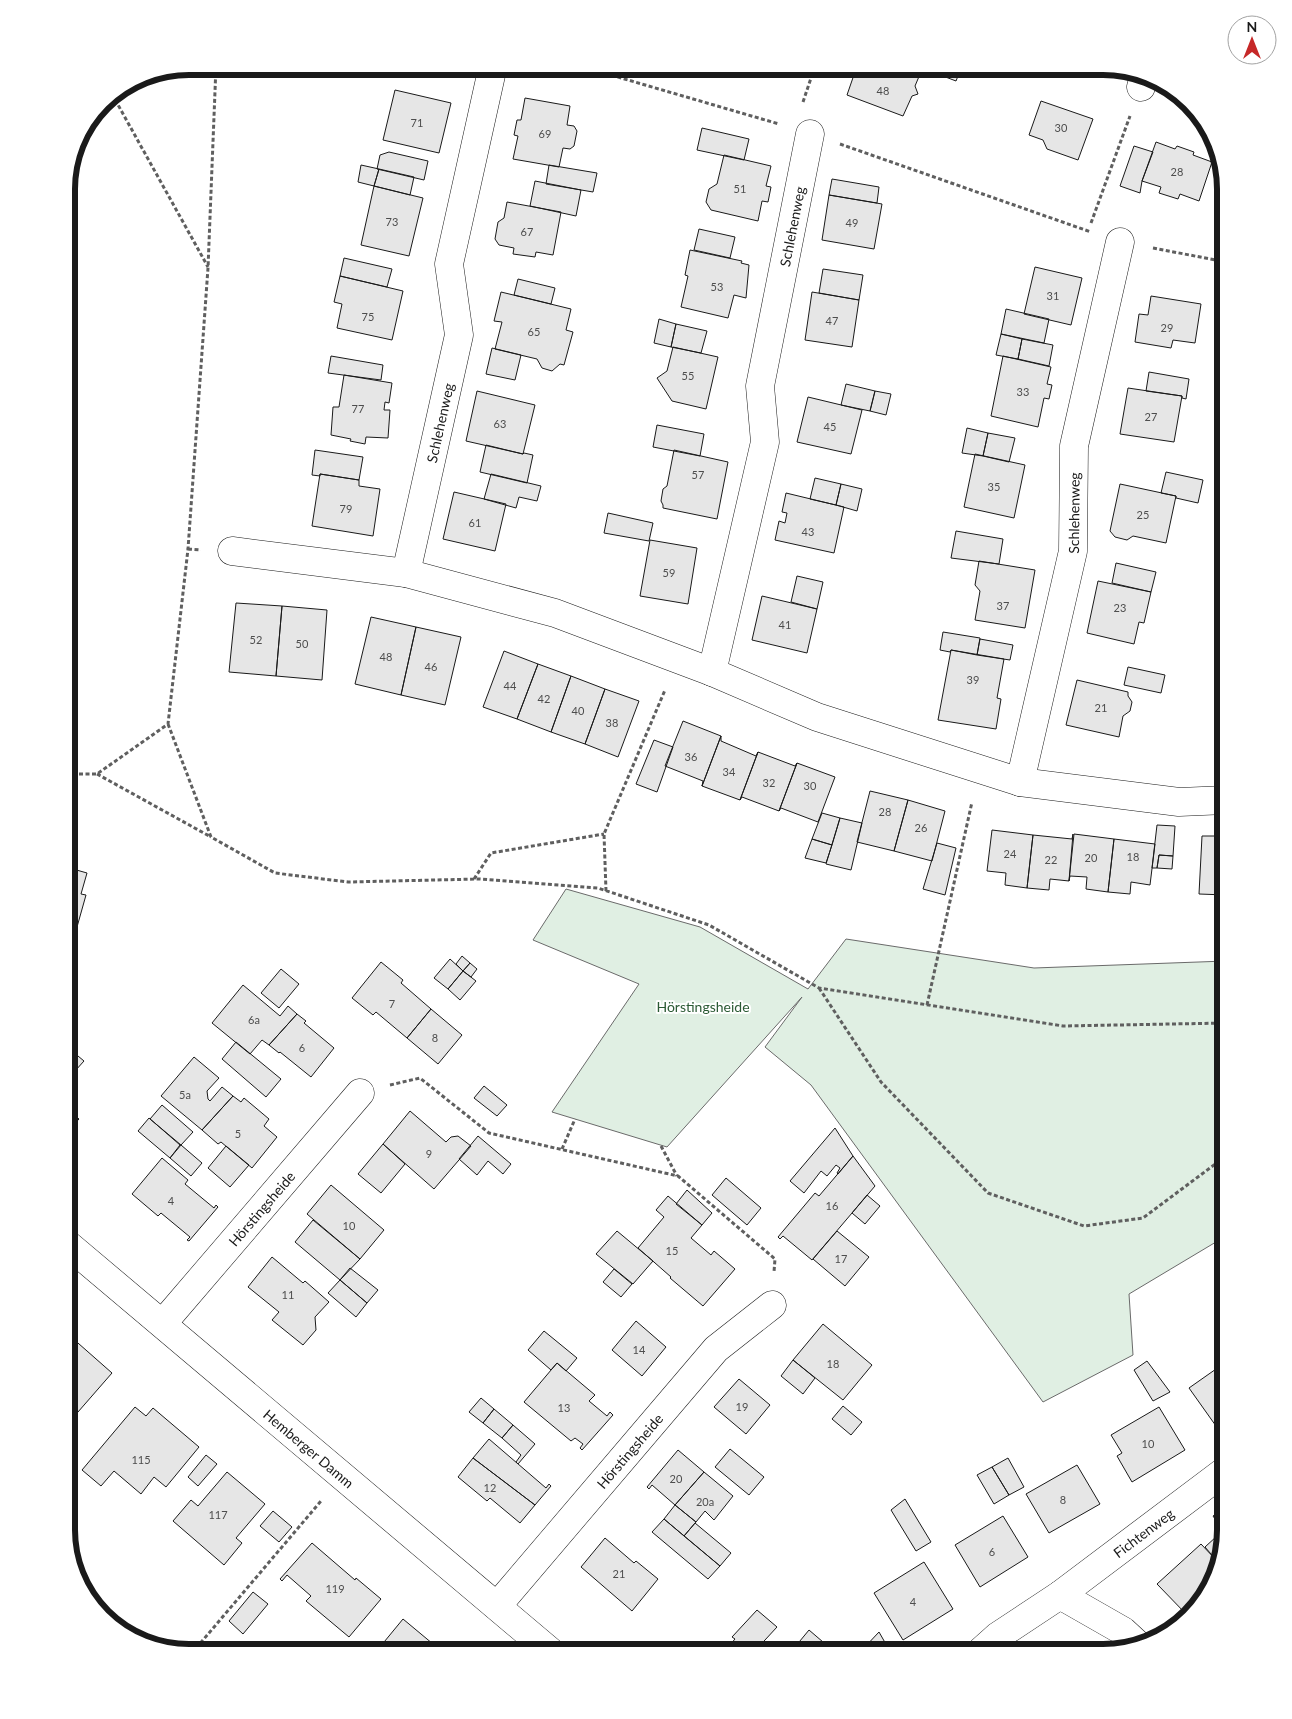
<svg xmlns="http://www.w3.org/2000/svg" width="1292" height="1719" font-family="Lato,sans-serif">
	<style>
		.green { fill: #e0efe3; stroke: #6a6a6a }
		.building { fill: #e6e6e6; stroke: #1a1a1a }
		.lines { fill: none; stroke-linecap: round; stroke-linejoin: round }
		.street-casing { stroke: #1a1a1a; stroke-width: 29 }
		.path { stroke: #5f5f5f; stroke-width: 3; stroke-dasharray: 4 2.5; stroke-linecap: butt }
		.street { stroke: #fff; stroke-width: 28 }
		.labels { text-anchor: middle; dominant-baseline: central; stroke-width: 4; stroke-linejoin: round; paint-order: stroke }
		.number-label { font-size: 11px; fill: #4d4d4d }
		.street-label { font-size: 14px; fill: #1a1a1a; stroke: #fff }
		.park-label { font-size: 14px; fill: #2b5a34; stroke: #fff }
		.rim { fill: none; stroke: #1a1a1a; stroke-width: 6 }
	</style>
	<rect width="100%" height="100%" fill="#fff"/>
	<path class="green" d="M566,889L700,927L808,989L846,939L1034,968L1226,961V1236L1129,1294L1133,1355L1043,1402L811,1085L765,1047L802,997L667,1147L552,1112L639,984L533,940Z"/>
	<path class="building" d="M857,66L923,67L915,86L918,94L912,96L903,116L847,95Z
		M922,66H962L956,81L922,68Z
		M395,90L451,103L439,153L383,140Z
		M525,98L570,106L567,125L574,126L577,131L574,146L570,149L563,148L559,167L513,159L518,136L514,135L517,120H521Z
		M1041,101L1093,119L1078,160L1047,149L1043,140L1029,135Z
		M1190,107L1202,118L1188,113Z
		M702,128L749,139L744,160L697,150Z
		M1156,142L1175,149L1177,146L1194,152L1193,155L1212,162L1199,201L1180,194L1178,199L1159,193L1161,187L1142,181Z
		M1134,146L1153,152L1142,181L1140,193L1120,186Z
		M389,152L428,161L424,180L377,169L380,155Z
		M724,155L771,166L766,186L771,187L768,202L762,201L758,221L711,210L706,202L709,189L717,184Z
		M361,165L379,169L374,186L358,182Z
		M549,165L597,173L593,192L546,184Z
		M379,169L414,177L410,195L374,186Z
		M832,179L879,187L877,203L829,195Z
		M535,181L581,190L576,216L530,206Z
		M374,186L423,198L409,256L361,245Z
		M829,195L882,204L874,249L822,240Z
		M507,202L561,212L553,255L536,252L535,257L513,254L514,248L499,245L495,239L498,222L504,218Z
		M699,229L735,237L730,258L694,250Z
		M690,250L742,261L741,263L749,265L746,298L734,295L728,318L681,307L688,276L685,275Z
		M344,258L392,269L387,287L340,276Z
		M1035,267L1082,278L1071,325L1024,314Z
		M823,269L863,275L859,300L819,293Z
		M340,276L403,291L392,340L337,328L342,304L334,302Z
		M518,279L555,288L551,304L514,295Z
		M501,292L571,309L566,330L573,332L564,365L560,364L552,371L542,368L537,359L495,349L502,322L494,321Z
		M812,292L859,300L852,347L805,340Z
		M1151,296L1201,304L1195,343L1173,340L1171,348L1135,342L1139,314L1148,315Z
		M1006,309L1049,319L1044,343L1001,334Z
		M659,319L676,324L671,347L654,343Z
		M676,324L707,331L701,353L671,347Z
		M1001,334L1022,339L1018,359L996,355Z
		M1022,339L1053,345L1049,366L1018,359Z
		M673,347L718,357L706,409L672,401L657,378L667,371Z
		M492,348L521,355L515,380L486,374Z
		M331,356L383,365L381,380L328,373Z
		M1003,356L1051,367L1047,384L1052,385L1049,399L1044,398L1038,427L991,416Z
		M1149,372L1189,379L1186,399L1182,398V396L1146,391Z
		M344,375L392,383L389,403L385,402L384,410H390L388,438L366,437L365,444L350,441L351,439L331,435L333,407H339Z
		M846,384L875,391L870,411L841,405Z
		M1128,388L1182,396L1174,442L1120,434Z
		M477,391L535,405L523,454L466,441Z
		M875,391L891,394L886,415L870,411Z
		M808,397L862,410L851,454L797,442Z
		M657,425L704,434L700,456L653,447Z
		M967,428L988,433L983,456L962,453Z
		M988,433L1015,438L1009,462L983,456Z
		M486,445L523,454L524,453L533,455L527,483L480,472Z
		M315,450L363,457L359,480L320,474V476L312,475Z
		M674,450L728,462L717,519L663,508V505L661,501L663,489L667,486Z
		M975,454L1025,465L1014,518L964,507Z
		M1166,472L1203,480L1198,503L1176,498V496L1161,493Z
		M320,474L359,480V486L380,489L373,536L312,526Z
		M491,474L541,486L537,501L519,497L516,508L484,499Z
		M815,478L841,484L836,505L810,499Z
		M841,484L862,489L857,511L836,505Z
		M1120,484L1176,496L1166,543L1133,536L1127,540L1115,537L1110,531Z
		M454,492L506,504L495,551L443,539Z
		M786,493L844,507L834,553L775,540L779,521L785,523L787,513L782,512Z
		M608,513L653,523L649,541L604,533Z
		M956,531L1003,539L999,564L951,558Z
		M650,540L697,548L688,604L640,596Z
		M979,561L1035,570L1025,628L975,620L980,591L975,585Z
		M1116,563L1156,572L1151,592L1112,583Z
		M797,576L823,582L817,609L791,602Z
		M1098,581L1151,592L1144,623L1139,622L1134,644L1087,633Z
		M762,596L817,609L807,653L752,640Z
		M236,603L282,606L276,676L229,672Z
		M282,606L327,610L322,680L276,676Z
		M371,617L416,627L401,695L355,684Z
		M416,627L461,637L445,705L401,695Z
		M943,632L980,638L977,655L951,650L950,652L940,650Z
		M980,639L1013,645L1010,660L977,655Z
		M951,650L1004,659L997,698L1001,699L996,729L938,720Z
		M504,651L538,664L517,719L483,707Z
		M538,664L571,676L551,732L517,719Z
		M1128,667L1165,675L1161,693L1124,685Z
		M571,676L605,689L585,744L551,732Z
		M1077,680L1128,692V696L1132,702L1130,711L1123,716L1119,737L1066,725Z
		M605,689L639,701L618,757L585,744Z
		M683,721L721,736L702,786L703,781L665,766Z
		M721,736V741L756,756L758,752L740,800L702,786Z
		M654,740L673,747L657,792L636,784Z
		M758,752L795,766L797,763L779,811L742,797L740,800Z
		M797,763L835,777L818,822L781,808L779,811Z
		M870,791L908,800L894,851L857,842Z
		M908,800L945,811L932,861L894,851Z
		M822,813L840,818L832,845L812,839Z
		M840,818L862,823L851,870L826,864Z
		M1157,825L1175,826L1173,856L1159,855L1157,868H1152Z
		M992,830L1033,835L1027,888L1005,885L1006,873L987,871Z
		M1218,831H1226V895L1199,894L1202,836H1217Z
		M1073,834L1069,881L1050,879L1049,890L1027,888L1033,835L1072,839Z
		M1074,834L1114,839L1108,892L1086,889L1087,877L1070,876L1069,881Z
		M812,839L832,845L826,863L805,858Z
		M1114,839L1155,844L1150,885L1131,882L1130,894L1108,892Z
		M937,843L956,848L945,895L923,889Z
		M1159,855L1173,856L1172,869L1157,868Z
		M66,867L87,873L81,894L86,895L77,927L66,924Z
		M462,956L470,963L463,971L456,964Z
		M450,959L463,971L448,989L434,978Z
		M381,962L403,980L401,983L431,1009L407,1038L376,1012L373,1015L352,998Z
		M470,963L477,969L471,977L463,971Z
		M281,969L299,984L279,1008L261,993Z
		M463,971L476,981L460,1000L448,989Z
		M243,985L280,1016L288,1006L297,1014L269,1045L262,1040L250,1054L212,1023Z
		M431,1009L462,1035L438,1064L407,1038Z
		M297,1014L306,1021L304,1023L334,1048L311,1077L280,1052L279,1053L269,1045Z
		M236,1042L281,1079L266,1097L222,1059Z
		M66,1046L84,1061L66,1081Z
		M194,1057L219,1078L207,1091L208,1099L210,1101L222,1087L233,1096L202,1130L161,1096Z
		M484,1086L507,1105L497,1116L474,1098Z
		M233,1096L241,1102L244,1098L269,1119L264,1126L277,1137L252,1168L221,1142L218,1144L202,1130Z
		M162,1105L193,1132L181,1145L150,1119Z
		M66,1108L79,1119L66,1133Z
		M410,1111L446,1142L451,1137L458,1136L471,1146L434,1189L383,1144Z
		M149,1118L180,1145L170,1158L138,1131Z
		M835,1128L853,1156L838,1174L837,1173L840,1168L836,1165L827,1176L821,1171L804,1193L790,1181Z
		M478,1136L511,1164L503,1174L488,1161L477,1175L459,1159Z
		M383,1144L405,1164L381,1193L358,1174Z
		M181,1145L202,1163L191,1176L170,1158Z
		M226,1146L249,1165L230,1187L208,1168Z
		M853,1156L875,1186L812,1260L783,1236L780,1239L778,1237L815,1193L819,1196Z
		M162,1158L188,1180L185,1184L214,1208L216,1205L218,1207L189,1241L187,1240L190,1237L161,1213L158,1216L132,1194Z
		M726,1178L761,1208L747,1225L712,1195Z
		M331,1185L384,1230L360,1259L307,1214Z
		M687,1190L712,1213L702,1225L676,1204Z
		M867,1195L880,1206L865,1224L852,1213Z
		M668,1196L702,1225L691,1238L711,1255L714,1251L735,1269L703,1306L670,1278L671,1277L638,1248L664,1217L656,1210Z
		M313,1220L360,1259L340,1280L295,1242Z
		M617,1231L653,1261L633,1284L596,1254Z
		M837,1231L869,1257L845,1286L813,1259Z
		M272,1257L303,1283L305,1281L329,1302L315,1317L316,1330L303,1345L272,1320L279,1312L248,1287Z
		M350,1268L378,1290L367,1303L340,1280Z
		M614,1269L632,1284L621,1297L603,1282Z
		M340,1280L367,1303L356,1317L328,1293Z
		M636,1321L666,1347L642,1376L612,1350Z
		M823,1324L872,1365L843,1400L793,1360Z
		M544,1331L577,1358L566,1371L557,1363L551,1370L528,1350Z
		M70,1336L112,1373L71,1420L66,1415V1340Z
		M793,1360L815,1378L803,1394L781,1376Z
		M1147,1361L1170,1392L1153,1401L1134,1370Z
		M1226,1362V1419L1216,1426L1189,1388Z
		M557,1363L595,1395L589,1401L607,1416L610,1412L613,1415L582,1450L580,1448L583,1444L575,1438L571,1441L524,1402Z
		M739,1379L770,1405L746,1434L714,1407Z
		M481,1398L494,1409L483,1423L469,1412Z
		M843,1406L862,1422L851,1435L832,1419Z
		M135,1407L146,1416L153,1408L199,1447L166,1487L154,1477L141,1494L114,1471L101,1486L82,1470Z
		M1159,1407L1185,1450L1132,1482L1117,1456L1122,1453L1111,1435Z
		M494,1409L513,1425L502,1438L483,1423Z
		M513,1425L535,1444L518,1464L516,1462L521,1455L502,1438Z
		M489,1439L546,1488L549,1484L551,1486L535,1505L473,1458Z
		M730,1449L764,1477L749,1495L715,1467Z
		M678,1450L704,1472L675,1505L652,1485L649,1489L647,1487Z
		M206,1455L217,1464L198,1486L188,1477Z
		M473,1458L535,1505L520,1523L490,1498L487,1501L458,1477Z
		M1008,1458L1024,1487L1009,1495L992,1467Z
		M1077,1465L1100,1504L1049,1533L1026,1494Z
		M992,1467L1009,1495L994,1504L977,1475Z
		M227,1472L265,1504L236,1538L242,1543L224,1565L173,1521L191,1500L198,1506Z
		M704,1472L733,1496L714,1520L705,1511L696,1522L675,1505Z
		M905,1499L931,1542L916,1551L891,1510Z
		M675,1505L696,1522L684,1536L664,1519Z
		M1226,1507V1530L1224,1532L1213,1516Z
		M273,1511L292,1527L279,1542L260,1526Z
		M1003,1516L1028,1557L980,1587L955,1545Z
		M664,1519L720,1566L708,1579L652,1532Z
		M695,1523L731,1553L720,1566L684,1536Z
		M1217,1536L1222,1543L1217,1561L1205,1547Z
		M605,1538L634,1563L636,1561L658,1579L632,1611L581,1567Z
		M312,1543L355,1580L356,1578L381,1599L349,1637L306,1601L311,1596L287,1575L282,1581L280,1579Z
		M1201,1544L1217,1561L1209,1591L1187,1615L1157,1584Z
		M924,1562L953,1609L903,1640L874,1593Z
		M253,1592L268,1604L243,1634L229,1621Z
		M757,1610L777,1627L753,1653H723L735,1639L732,1637Z
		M403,1619L439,1649L436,1653H375Z
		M809,1630L823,1642L814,1653H790Z
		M879,1632L891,1653H865L863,1649Z
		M823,1642L836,1653H814Z"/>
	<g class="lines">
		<g class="street-casing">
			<g id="street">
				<path d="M1141,87L1144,77"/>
				<path d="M232,551L406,573L555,613L712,672L817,717L1020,782L1179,802L1226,800"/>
				<path id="s1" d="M406,573L459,335L449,264L493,66"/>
				<path id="s2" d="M712,672L765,442L760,386L810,134"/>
				<path id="s3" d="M1020,782L1073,551L1074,446L1120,242"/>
				<path id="s4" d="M66,1243L552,1653"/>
				<path id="s5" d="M163,1323L360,1093"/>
				<path id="s6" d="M1060,1595L1226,1470"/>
				<path id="s7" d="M497,1606L716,1349L772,1305"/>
				<path d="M979,1653L998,1636L1060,1595L1123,1631L1136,1643"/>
			</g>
		</g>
		<path class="path" d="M580,66L779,124
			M112,94L208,267
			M803,102L815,66
			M840,144L1091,232
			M1091,223L1130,116
			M1153,248L1226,262
			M188,549L201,550
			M168,724L211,837L275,873L348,882L479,879L598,888L709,925L819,988L1063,1026L1226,1023
			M66,774H97L168,724L188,549L208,268L216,66
			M97,774L211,837
			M474,879L491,853L604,834
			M606,891L604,834L665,690
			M819,988L881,1082L988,1193L1084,1226L1143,1218L1226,1156
			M927,1005L972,802
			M390,1085L420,1078L489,1133L678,1176L775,1259L774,1272
			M661,1146L677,1176
			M562,1149L575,1119
			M192,1653L321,1501"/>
		<use href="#street" class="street"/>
	</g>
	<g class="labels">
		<g class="number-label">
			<text x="883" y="90">48</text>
			<text x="417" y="122">71</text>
			<text x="1061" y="127">30</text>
			<text x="545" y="133">69</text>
			<text x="1177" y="171">28</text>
			<text x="740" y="188">51</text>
			<text x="392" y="221">73</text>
			<text x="852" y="222">49</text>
			<text x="527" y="231">67</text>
			<text x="717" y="286">53</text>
			<text x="1053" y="295">31</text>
			<text x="368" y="316">75</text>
			<text x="832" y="320">47</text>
			<text x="1167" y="327">29</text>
			<text x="534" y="331">65</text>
			<text x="688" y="375">55</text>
			<text x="1023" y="391">33</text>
			<text x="358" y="408">77</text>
			<text x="1151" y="416">27</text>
			<text x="500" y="423">63</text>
			<text x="830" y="426">45</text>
			<text x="698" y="474">57</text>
			<text x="994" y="486">35</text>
			<text x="346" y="508">79</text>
			<text x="1143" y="514">25</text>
			<text x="475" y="522">61</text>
			<text x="808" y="531">43</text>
			<text x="669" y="572">59</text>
			<text x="1003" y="605">37</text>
			<text x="1120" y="607">23</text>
			<text x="785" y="624">41</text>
			<text x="256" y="639">52</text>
			<text x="302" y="643">50</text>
			<text x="386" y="656">48</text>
			<text x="431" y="666">46</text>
			<text x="973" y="679">39</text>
			<text x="510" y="685">44</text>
			<text x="544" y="698">42</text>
			<text x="1101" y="707">21</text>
			<text x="578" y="710">40</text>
			<text x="612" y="722">38</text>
			<text x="691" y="756">36</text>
			<text x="729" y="771">34</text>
			<text x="769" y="782">32</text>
			<text x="810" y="785">30</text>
			<text x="885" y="811">28</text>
			<text x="921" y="827">26</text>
			<text x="1010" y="853">24</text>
			<text x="1133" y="856">18</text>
			<text x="1091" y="857">20</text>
			<text x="1051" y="859">22</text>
			<text x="392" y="1003">7</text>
			<text x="254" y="1019">6a</text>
			<text x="435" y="1037">8</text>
			<text x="302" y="1047">6</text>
			<text x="185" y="1094">5a</text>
			<text x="238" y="1133">5</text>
			<text x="429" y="1153">9</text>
			<text x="171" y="1200">4</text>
			<text x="832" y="1205">16</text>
			<text x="349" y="1225">10</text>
			<text x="672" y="1250">15</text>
			<text x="841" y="1258">17</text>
			<text x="288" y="1294">11</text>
			<text x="639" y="1349">14</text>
			<text x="833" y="1363">18</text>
			<text x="742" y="1406">19</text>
			<text x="564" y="1407">13</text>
			<text x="1148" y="1443">10</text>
			<text x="141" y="1459">115</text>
			<text x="676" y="1478">20</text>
			<text x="490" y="1487">12</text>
			<text x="1063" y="1499">8</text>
			<text x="705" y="1501">20a</text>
			<text x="218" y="1514">117</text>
			<text x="992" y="1551">6</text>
			<text x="619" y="1573">21</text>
			<text x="335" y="1588">119</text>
			<text x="913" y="1601">4</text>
		</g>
		<g class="street-label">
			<text stroke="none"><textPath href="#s2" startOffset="455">Schlehenweg</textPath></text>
			<text stroke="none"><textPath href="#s1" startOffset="154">Schlehenweg</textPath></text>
			<text stroke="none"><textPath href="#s3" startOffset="275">Schlehenweg</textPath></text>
			<text stroke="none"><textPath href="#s5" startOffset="151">Hörstingsheide</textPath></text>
			<text stroke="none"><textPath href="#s4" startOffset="318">Hemberger Damm</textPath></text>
			<text stroke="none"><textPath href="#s7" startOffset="204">Hörstingsheide</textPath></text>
			<text stroke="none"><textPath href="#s6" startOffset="104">Fichtenweg</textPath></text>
		</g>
		<g class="park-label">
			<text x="703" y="1006">Hörstingsheide</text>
		</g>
	</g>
	<path d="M0 0H1292V1719H0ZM189 75H1103A114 114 0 0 1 1217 189V1530A114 114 0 0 1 1103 1644H189A114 114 0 0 1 75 1530V189A114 114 0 0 1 189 75Z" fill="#fff" fill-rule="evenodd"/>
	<path class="rim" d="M189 75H1103A114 114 0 0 1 1217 189V1530A114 114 0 0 1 1103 1644H189A114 114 0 0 1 75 1530V189A114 114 0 0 1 189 75Z"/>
	<g transform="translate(1252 40)"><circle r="24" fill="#ffffff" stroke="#a3a3a3"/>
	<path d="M0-4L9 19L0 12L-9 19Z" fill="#c62828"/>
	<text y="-8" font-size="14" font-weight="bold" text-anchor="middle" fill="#1a1a1a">N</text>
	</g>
</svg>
